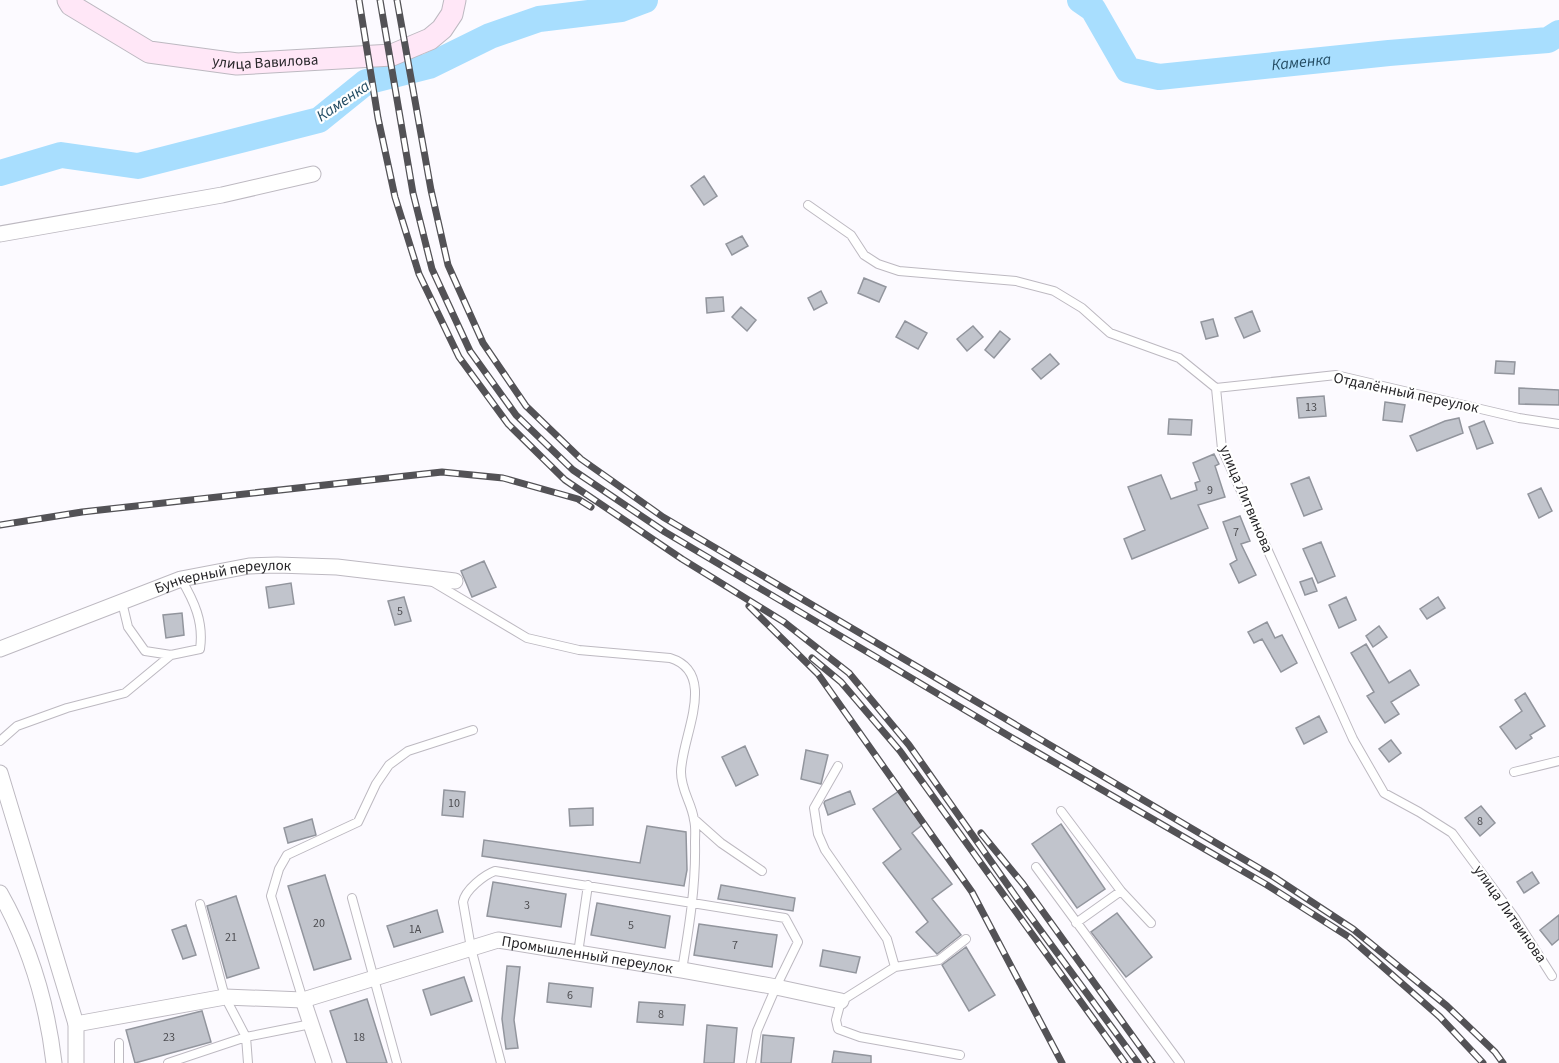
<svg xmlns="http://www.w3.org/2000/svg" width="1559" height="1063" font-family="'Source Sans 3',sans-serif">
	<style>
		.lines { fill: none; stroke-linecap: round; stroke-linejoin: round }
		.river { stroke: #a8defe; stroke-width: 26 }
		.building { fill: #c1c4cc; stroke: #92959d; stroke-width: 1.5 }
		.service-casing { stroke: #bdb9c1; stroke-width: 10 }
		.minor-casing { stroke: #bdb9c1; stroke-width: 17 }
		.secondary-casing { stroke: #bdb9c1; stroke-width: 23 }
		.service { stroke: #fff; stroke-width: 8 }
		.minor { stroke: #fff; stroke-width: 15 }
		.secondary { stroke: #ffe7f7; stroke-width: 21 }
		.rail-casing { stroke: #535256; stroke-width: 7 }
		.rail { stroke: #fff; stroke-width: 4.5; stroke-dasharray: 14; stroke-linecap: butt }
		.labels { text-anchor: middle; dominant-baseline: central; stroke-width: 4.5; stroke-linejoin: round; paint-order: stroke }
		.number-label { font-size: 12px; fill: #4e4e52 }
		.street-label { font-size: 15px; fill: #272629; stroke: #fff }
		.water-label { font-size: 16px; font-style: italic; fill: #244d64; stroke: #fff }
	</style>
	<rect width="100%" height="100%" fill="#fcfaff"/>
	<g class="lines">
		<g class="river">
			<path id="s1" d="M1080,0L1093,9L1128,70L1159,77L1389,53L1548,40L1559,33"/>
			<path d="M0,173L61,155L138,166L319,120L366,82L429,66L490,36L539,19L621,9L645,0"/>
		</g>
	</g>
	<path class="building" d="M704,176L717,196L704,205L691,186Z
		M742,236L748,246L732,255L726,244Z
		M864,278L886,287L879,302L858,293Z
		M821,291L827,303L814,310L808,298Z
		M723,297L724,311L707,313L706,298Z
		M741,307L756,320L747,331L732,317Z
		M1252,311L1260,331L1244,338L1235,318Z
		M1213,319L1218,336L1206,339L1201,322Z
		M905,321L927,333L918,349L896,337Z
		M973,326L983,337L967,351L957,339Z
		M1000,331L1010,339L994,358L985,350Z
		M1050,354L1059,364L1041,379L1032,369Z
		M1496,361L1515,362L1514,374L1495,373Z
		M1519,388L1559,390V405L1519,404Z
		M1324,396L1326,416L1299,418L1297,398Z
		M1385,402L1405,405L1402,422L1383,420Z
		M1459,418L1463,433L1417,451L1410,436L1445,421Z
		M1169,419L1192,420L1191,435L1168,434Z
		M1484,421L1493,443L1477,449L1469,427Z
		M1214,454L1219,464L1215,466L1225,497L1198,505L1208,528L1132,559L1124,539L1145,530L1128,487L1161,475L1171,499L1197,490L1195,483L1200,481L1193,463Z
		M1309,477L1322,509L1304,516L1291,484Z
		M1541,488L1552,511L1539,518L1528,494Z
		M1240,516L1250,541L1241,544L1256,575L1239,583L1230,564L1237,560L1223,522Z
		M1321,542L1335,576L1318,583L1303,549Z
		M484,561L496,587L472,597L461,571Z
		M1312,578L1317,591L1305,595L1300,582Z
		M291,583L294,604L269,608L266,587Z
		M404,597L411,621L395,625L388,601Z
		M1346,597L1356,620L1339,628L1329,605Z
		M1438,597L1445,608L1427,619L1420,609Z
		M182,613L184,635L166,638L163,615Z
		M1267,622L1275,638L1282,635L1297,663L1281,672L1262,639L1254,643L1248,632Z
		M1379,626L1387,637L1373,647L1366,636Z
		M1366,644L1389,683L1410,670L1419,685L1391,702L1399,714L1385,723L1367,696L1374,692L1351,653Z
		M1525,693L1545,726L1530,735L1532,738L1516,749L1500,727L1522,711L1515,700Z
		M1319,716L1327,732L1304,744L1296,728Z
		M1391,740L1401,753L1389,762L1379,749Z
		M745,746L758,775L736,786L722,757Z
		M806,750L828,755L821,784L801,779Z
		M444,790L465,792L463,817L442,815Z
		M850,791L855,804L828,815L824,803L825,801Z
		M899,791L922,825L912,833L952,884L932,899L961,935L937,954L916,932L928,922L883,863L901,849L873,809Z
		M1481,806L1495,823L1480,836L1465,818Z
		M593,808V825L570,826L569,809Z
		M312,819L316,835L288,843L284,828Z
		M1061,824L1105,889L1077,908L1032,844Z
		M647,826L686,832L687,870L684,886L482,856L484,840L640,863Z
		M1532,872L1539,883L1524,893L1517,882Z
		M325,875L351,959L314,970L288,886Z
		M493,882L566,894L561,927L487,916Z
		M721,885L795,898L793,911L718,899Z
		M236,896L259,968L227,978L207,906Z
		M597,903L670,916L665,948L591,935Z
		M437,910L443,932L394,947L387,926Z
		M1117,913L1152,957L1126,977L1091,932Z
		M1559,915V939L1552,945L1540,930Z
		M699,924L777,935L772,967L694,955Z
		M186,925L196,955L183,959L172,930Z
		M966,947L995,995L969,1011L942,965Z
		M823,950L860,957L856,973L820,966Z
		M507,966L520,967L514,1020L518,1048L506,1049L502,1019Z
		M464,977L472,1001L431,1015L423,990Z
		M549,983L593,988L591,1007L547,1002Z
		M367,999L387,1063H347L330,1011Z
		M639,1002L685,1005L683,1025L637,1022Z
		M202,1011L211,1042L135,1063L126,1030Z
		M707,1025L737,1028L734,1063H704Z
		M763,1035L794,1038L791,1063H761Z
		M834,1051L871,1056V1063H832Z"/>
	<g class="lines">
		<g class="service-casing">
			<path id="service" d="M808,205L851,235L864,255L878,264L899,271L1016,281L1054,291L1082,308L1110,333L1179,358L1216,388L1222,449L1353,739L1384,793L1419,812L1452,833L1515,918L1552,976
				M1216,388L1336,375L1519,418L1559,424
				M433,582L527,638L579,650L670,658C719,673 681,738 681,772C681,791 692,803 694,820C696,827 695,836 695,843C696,886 689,928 682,970
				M122,602L128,627L145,651L171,655L200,649C204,622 194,601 181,579
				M0,741L17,726L67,708L125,693L171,655
				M838,766L814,808L818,834L825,850L887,939L895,967L841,1001L836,1020L838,1029L860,1037L960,1055
				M1514,772L1559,761
				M1061,811L1121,891L1151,923
				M694,819L721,843L762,871
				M1036,867L1180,1063
				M352,898L397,1063
				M200,904L225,997L246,1037L248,1063
				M1076,923L1121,891
				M578,953L588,885
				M895,967L939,960L966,939
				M303,1000L271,896L279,869L287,855L358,822L376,784L389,765L408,751L473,730
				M119,1063V1043
				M168,1063L246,1037L311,1024
				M501,1063L471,948L463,902C465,890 484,875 495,871L785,918L798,942L776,987L757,1031L751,1063"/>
		</g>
		<g class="minor-casing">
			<g id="minor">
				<path d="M0,234L222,195L313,174"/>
				<path id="s2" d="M0,649L181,579L249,566L277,565L337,567L455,581"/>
				<path d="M0,773L76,1024V1063"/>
				<path d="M0,893C30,946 47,1003 54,1063"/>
				<path d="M303,1000L324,1063"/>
				<path id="s3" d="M76,1024L225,997L303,1000L498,940L682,970L776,987L841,1001"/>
			</g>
		</g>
		<g class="secondary-casing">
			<g id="secondary">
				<path id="s4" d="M68,0L71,5L149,52L237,64L392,55L430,39L442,29L452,14L455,0"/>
			</g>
		</g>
		<use href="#service" class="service"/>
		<use href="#minor" class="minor"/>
		<use href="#secondary" class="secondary"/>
		<g class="rail-casing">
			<path id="rail" d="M359,0L378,118L395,197L419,274L459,357L508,424L565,480L682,559L784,622L849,673L909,745L1019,901L1138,1063
				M380,0L413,193L432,269L470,351L516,415L573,470L665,532L1014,739L1267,885L1349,937L1440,1017L1483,1063
				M397,0L431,190L448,265L483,343L526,406L581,459L663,517L1274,877L1353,929L1447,1006L1495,1052L1503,1063
				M0,525L82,512L442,472L503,478L578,499L591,507
				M749,606L818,674L972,892L1062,1063
				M812,658L841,682L900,751L1125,1063
				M981,833L1023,884L1152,1063"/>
		</g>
		<use href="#rail" class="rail"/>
	</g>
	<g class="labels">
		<g class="number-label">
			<text x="1311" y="407">13</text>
			<text x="1210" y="490">9</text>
			<text x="1236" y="532">7</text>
			<text x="400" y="611">5</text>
			<text x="454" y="803">10</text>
			<text x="1480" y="821">8</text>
			<text x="527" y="905">3</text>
			<text x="319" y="923">20</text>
			<text x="631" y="925">5</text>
			<text x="415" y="929">1А</text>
			<text x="231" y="937">21</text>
			<text x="735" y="945">7</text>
			<text x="570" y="995">6</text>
			<text x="661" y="1014">8</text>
			<text x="169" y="1037">23</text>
			<text x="359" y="1037">18</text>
		</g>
		<g class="street-label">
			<text stroke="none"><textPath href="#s4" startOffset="214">улица Вавилова</textPath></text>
			<text transform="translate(1406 393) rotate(12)">Отдалённый переулок</text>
			<text transform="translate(1246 499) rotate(67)">улица Литвинова</text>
			<text stroke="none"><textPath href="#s2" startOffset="236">Бункерный переулок</textPath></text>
			<text transform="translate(1510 914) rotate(55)">улица Литвинова</text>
			<text stroke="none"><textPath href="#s3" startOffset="524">Промышленный переулок</textPath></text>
		</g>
		<g class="water-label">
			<text stroke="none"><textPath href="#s1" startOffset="261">Каменка</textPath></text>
			<text transform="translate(343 101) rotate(-34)">Каменка</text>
		</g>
	</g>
</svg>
